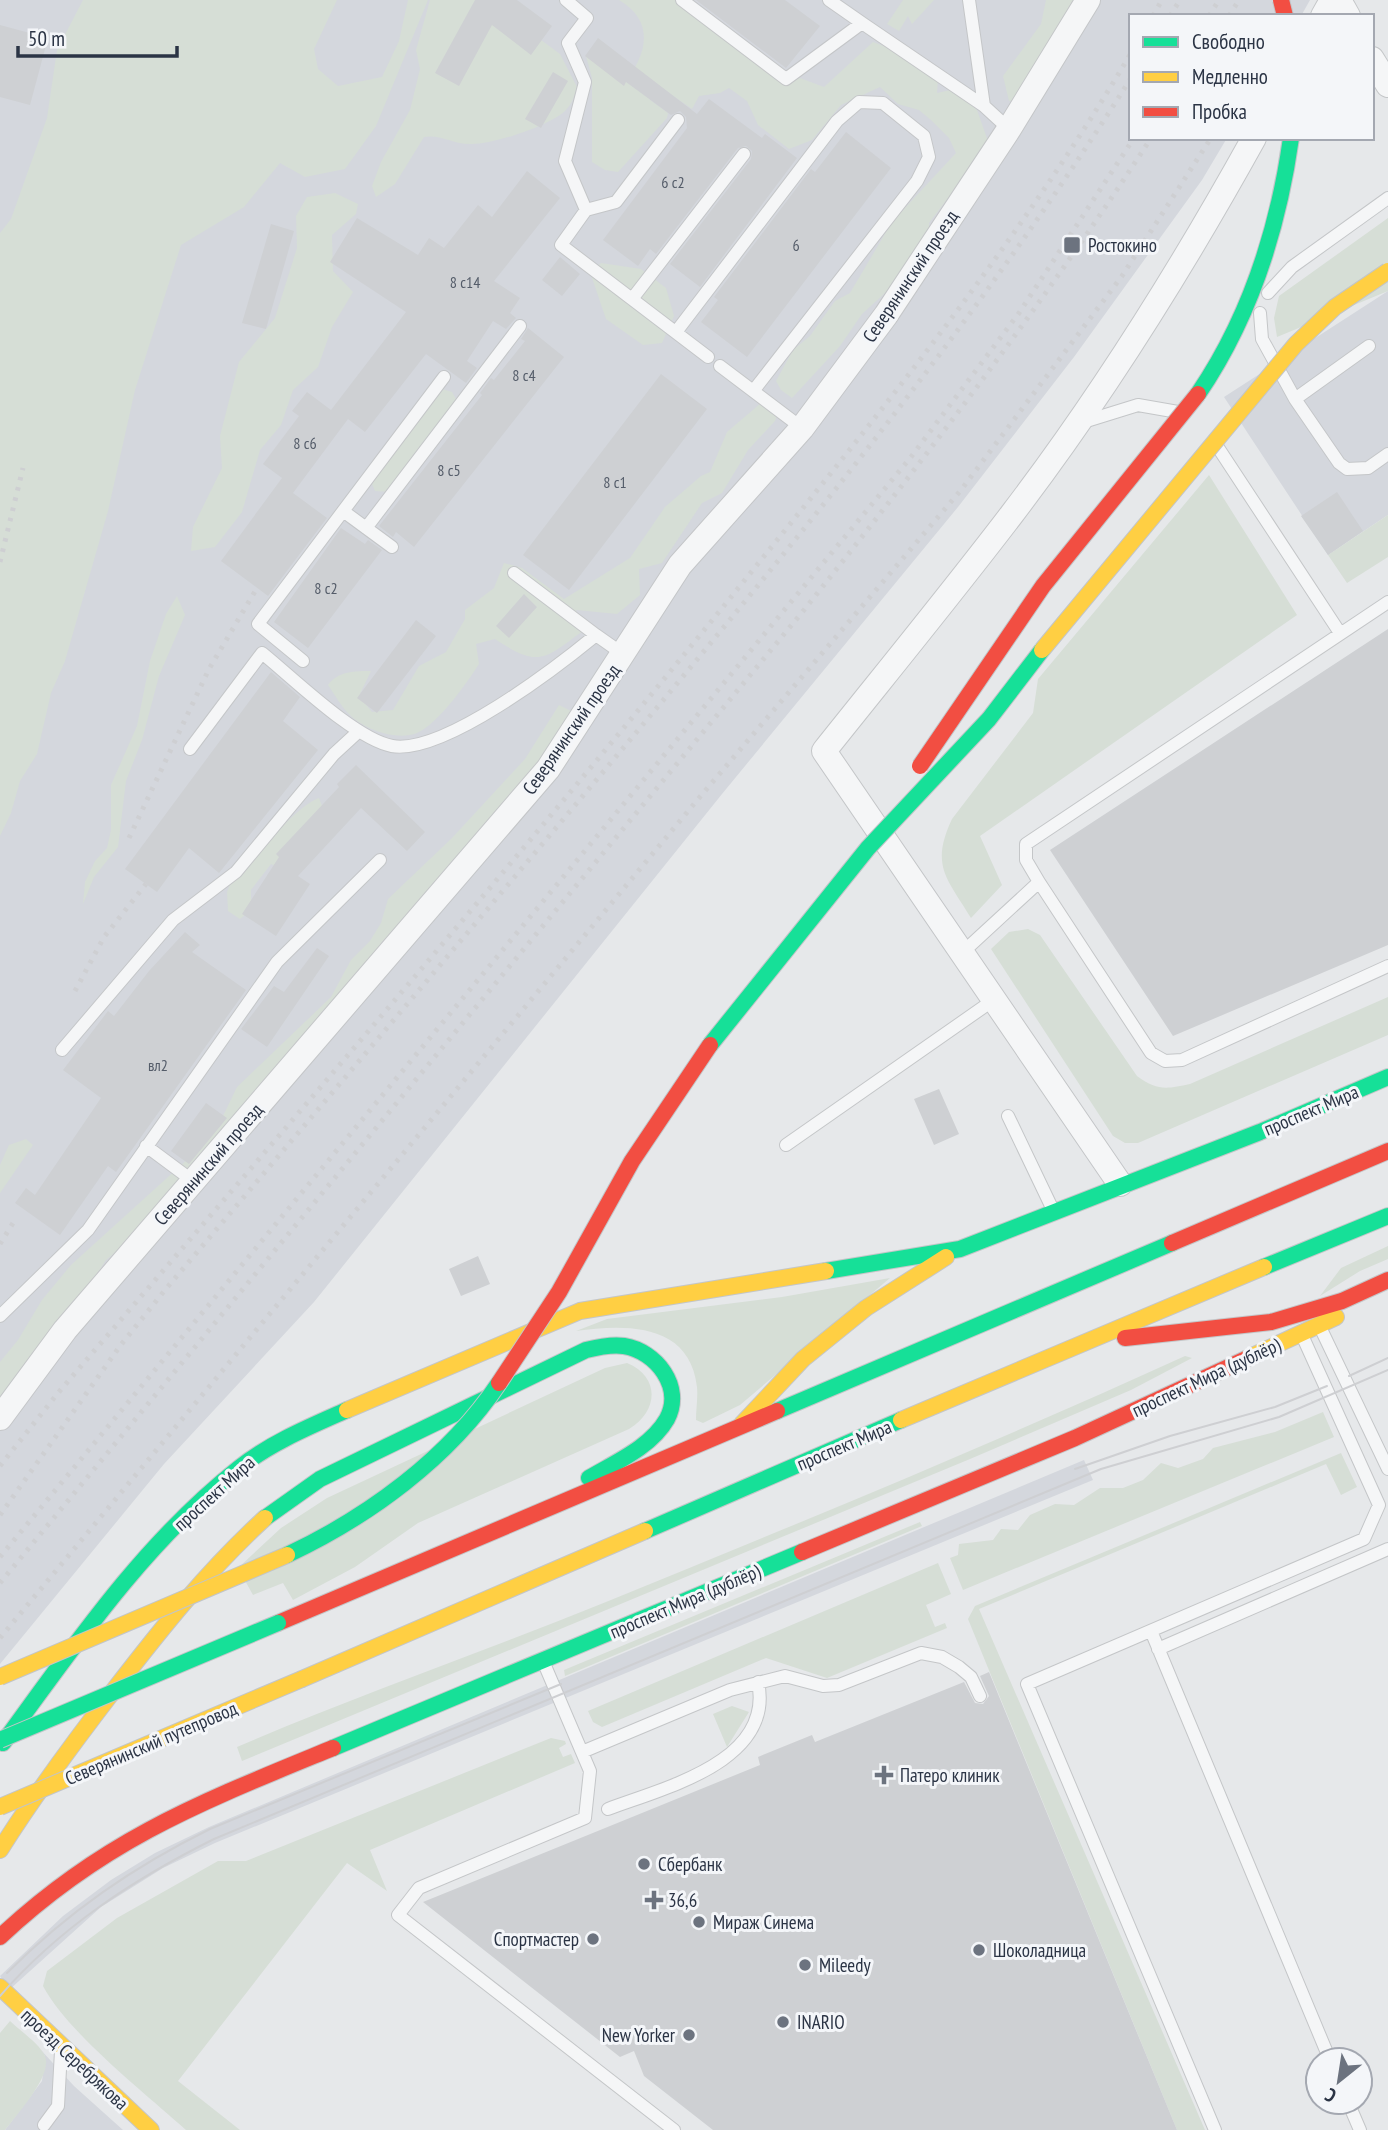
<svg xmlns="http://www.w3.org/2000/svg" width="1388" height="2130" font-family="'PT Sans Narrow',sans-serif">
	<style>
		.built { fill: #d4d7dd }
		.green { fill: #d6ded6 }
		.building { fill: #ced0d3 }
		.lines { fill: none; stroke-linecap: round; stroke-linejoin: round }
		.lane-casing { stroke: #c4c6c8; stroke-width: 14 }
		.street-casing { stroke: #c4c6c8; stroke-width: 26 }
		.fast-casing { stroke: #c4c6c8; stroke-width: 18 }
		.slow-casing { stroke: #c4c6c8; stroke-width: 18 }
		.jam-casing { stroke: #c4c6c8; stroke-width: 18 }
		.lane { stroke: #f5f6f7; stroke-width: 12 }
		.street { stroke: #f5f6f7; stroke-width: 24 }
		.fast { stroke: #16e098; stroke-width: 16 }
		.slow { stroke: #ffcf43; stroke-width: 16 }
		.jam { stroke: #f24e42; stroke-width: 16 }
		.tram { stroke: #cecfd2; stroke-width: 2 }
		.rail { stroke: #cecfd2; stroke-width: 5; stroke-dasharray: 3.5 7; stroke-linecap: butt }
		.fast-bridge-casing { stroke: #c2c5c8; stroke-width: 18; stroke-linecap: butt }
		.slow-bridge-casing { stroke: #c2c5c8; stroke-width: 18; stroke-linecap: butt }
		.jam-bridge-casing { stroke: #c2c5c8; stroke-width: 18; stroke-linecap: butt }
		.fast-bridge { stroke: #16e098; stroke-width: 16 }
		.slow-bridge { stroke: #ffcf43; stroke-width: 16 }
		.jam-bridge { stroke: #f24e42; stroke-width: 16 }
		.poi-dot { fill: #6c737f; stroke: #f4f6f9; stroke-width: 2.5 }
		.labels { text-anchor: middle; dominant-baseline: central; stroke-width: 6; stroke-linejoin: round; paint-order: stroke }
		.number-label { font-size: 16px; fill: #545c69 }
		.poi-label { font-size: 19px; fill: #2b3445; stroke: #f4f6f9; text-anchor: start }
		.street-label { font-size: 19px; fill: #2b3445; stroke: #f4f6f9 }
	</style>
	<rect width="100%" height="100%" fill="#e6e8ea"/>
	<path class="built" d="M0,0H1310L1301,16H1131V138H1227L1202,180L1074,357L958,507L722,794L314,1302L164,1464L0,1664Z
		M1388,291V515L1328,555L1224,397Z
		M1084,1460L1093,1480L215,1843L163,1868L101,1907L9,1990L0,1976L63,1916L111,1880L155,1853L209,1827Z
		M40,2049L74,2086L123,2130H5L42,2081L45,2056Z"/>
	<path class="green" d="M83,0H337L314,49L318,69L338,86L382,77L399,41L408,0H428L376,126L345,169L305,177L280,163L244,207L181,245L135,390L108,511L65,661L51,693L37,754L20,781L11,813L0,836V233L11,219L47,118L57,50Z
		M430,0H487L560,54L577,87C574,97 572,104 565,111C549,126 494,144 472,144C454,145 442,134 424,137L395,184L376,197L372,186L381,162L410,110L420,69L416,50Z
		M619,0H679L762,64L824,87L873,42L911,56L938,79L937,93L955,89L977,110L989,144L929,223L930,238L920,261L862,314L840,346L792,398L781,390L776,381L793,350L810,336L835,301L850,293L892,222L956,153L949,138L931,120L919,110L898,104L880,87L841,105L812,140L789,149L758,125L747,101L729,88L720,93L699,96L692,109L659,86L649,99L668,113L667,118L618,172L605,170L592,162V78L586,56L623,85C647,55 656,22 619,0Z
		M903,0H934L912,24L908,16L899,31L887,24Z
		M1046,0H1095L1024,99L1009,101L1003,76L1041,24Z
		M335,193L358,204L356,214L332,235L333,271L353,292L332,327L318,367L293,390L281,425L260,450L242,512L215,547L191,551L193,527L222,468L220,436L239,362L275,318L297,248L296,216L307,197Z
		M1388,218V291L1277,337L1274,318L1279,296Z
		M601,263L641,269L666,288L674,316L662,343L643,345L606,319L590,272Z
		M442,389L452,392L457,401L389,492L375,491L372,484L375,474Z
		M761,403L778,413L775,421L748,450L722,493L702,503L662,563L639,569L640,595L617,614L576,610L584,630C544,660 539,668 495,639L476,644L479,664C467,683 438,724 417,733C397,741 366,730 351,716C342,708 335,695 328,685C338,671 355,671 371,671L359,696L372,712L393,710L419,666L446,652L465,619V610L494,588L504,563L522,568L564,599L630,558L665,507L701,476L710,472L727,432Z
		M1209,475L1297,615L980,836L1002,885L971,918C947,878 930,866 952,819L1033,713L1038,679Z
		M1388,515V557L1347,583L1328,555Z
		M177,596L185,615L159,676L142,740L126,781L118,847L94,877L83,904L85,882L95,861L107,848L111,830V785L137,726L150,661L166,614Z
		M559,705L575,713L591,711L140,1232L106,1260L62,1328L0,1409V1362L18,1340L42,1300L71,1265L200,1148L224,1114L237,1087L331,997L351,960L370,941L381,923L388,899L452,838L525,759Z
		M319,798L324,811L280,868L271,864L251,890V910L240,919L228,911L227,892L239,861L258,856C268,840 301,804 319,798Z
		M1028,929L1040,935L1137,1076C1157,1091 1167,1089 1190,1084L1388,997V1035L1138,1143H1125L1113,1136L991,949L1009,932Z
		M26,1139L33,1145L0,1193V1165L9,1145Z
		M1388,1246V1259L1360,1271L1320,1296L1341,1268Z
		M890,1278L740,1405L703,1423L696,1420C696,1409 698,1398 697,1387C690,1322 624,1324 576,1331L607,1319L782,1297Z
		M1185,1356L1192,1358L1131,1390L970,1459L242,1761L237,1747C358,1695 483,1652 606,1602C800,1523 994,1443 1185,1356Z
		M627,1363C661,1377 658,1412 629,1429L418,1523L355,1567L293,1600L283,1583L253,1595L238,1568L281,1528L327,1498L605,1368Z
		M1323,1412L1334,1437L963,1590L950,1558L958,1555L959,1544L993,1540L1001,1529L1018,1530L1030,1515L1055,1504L1074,1505L1100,1488H1123L1143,1480L1161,1463L1178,1468L1203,1459L1213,1448L1275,1432Z
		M1341,1453L1357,1487L1341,1495L1326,1464L979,1609L1205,2130H1177L968,1619L975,1606Z
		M920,1522L922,1526L565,1676L564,1670Z
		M938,1563L951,1594L926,1605L935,1627L945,1623L947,1628L827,1678L766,1658L602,1727L593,1722L588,1711Z
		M732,1706L749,1712L727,1747L713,1714Z
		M551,1738L565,1741L566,1744L559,1748L563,1757L571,1754L575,1763L370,1850L387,1891L347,1863L178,2081L240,2130H186C145,2093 68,2033 43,1986L47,1971L117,1918L218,1861H246Z
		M10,2021C20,2031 39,2043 45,2056C53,2075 17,2114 5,2130H0V2033Z"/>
	<path class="building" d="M475,0H517L552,26L531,55L492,25L459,86L435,73Z
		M696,0H785L820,26L786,68Z
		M0,25L48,38L30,105L0,97Z
		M598,38L697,114L709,99L762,138L765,134L797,158L700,287L670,264L751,159L752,151L746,146L738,148L656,254L650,249L638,266L603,240L687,128L686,117L680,111L671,115L626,82L624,86L585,56Z
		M553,72L568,81L541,128L525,119Z
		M846,132L891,168L747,357L701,322L718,300L714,297L811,169L815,172Z
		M527,171L560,198L494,281L520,298L510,313L516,318L506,329L493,321L467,361L477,368L466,383L426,354L365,432L348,419L293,493L327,518L268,596L221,561L282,478L263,464L299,416L292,411L307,392L331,410L406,312L330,262L357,218L418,255L429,238L444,248L478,205L492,217Z
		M271,224L294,231L266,329L242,323Z
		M560,257L580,274L562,296L542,280Z
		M528,328L564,357L414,547L396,532L393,537L379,526L482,395L480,393L491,378L494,380L525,341L521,339Z
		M661,374L707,409L569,590L523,555Z
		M1337,492L1363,531L1328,555L1301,516Z
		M341,528L365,544L368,540L382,550L308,648L274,622Z
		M524,594L537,607L509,638L496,626Z
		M416,620L436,636L377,713L357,698Z
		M1388,629V945L1173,1036L1050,850Z
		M271,672L300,697L283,721L318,750L219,873L189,848L157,892L125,869Z
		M356,765L425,832L407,851L361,808L298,876L310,884L276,936L242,914L279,857L276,854L339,787L337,784Z
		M185,932L200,945L192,952L246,990L116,1172L108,1166L60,1235L15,1203L26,1188L35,1195L101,1098L63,1070L108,1011L114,1016L149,971Z
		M317,948L329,956L267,1047L241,1029L274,986L284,992Z
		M939,1089L959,1134L934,1145L914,1099Z
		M206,1103L227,1118L189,1164L171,1151Z
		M478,1256L490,1284L461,1296L449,1269Z
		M989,1672L1177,2130H713L644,2076L634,2051L620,2057L423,1902L760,1765L758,1757L812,1735L815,1742L964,1682L975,1703L983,1704L989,1696L980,1676Z"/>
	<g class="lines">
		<g class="lane-casing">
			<path id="lane" d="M566,0L587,18L568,43L585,82L565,161L586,210L561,245L708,357
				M682,0L786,79L862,23L984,106L1009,129
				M829,0L862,23
				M969,0L984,106
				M586,210L616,202L678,120
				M1268,293L1292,267L1388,198
				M632,299L744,154
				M1260,313L1262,339L1295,399
				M676,332L837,121L859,102L883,103L924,136L929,157L917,181L754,390
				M1369,346L1295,399L1339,463L1347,469L1368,468L1388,454
				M720,366L802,428
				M1080,423L1138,405L1178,412
				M1217,446L1340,633
				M343,511L392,547
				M366,528L520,326
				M514,573L596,635
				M1388,602L1026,844V860L1039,882L1151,1053L1165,1061L1182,1060L1388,966
				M303,661L258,624L444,377
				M190,749L262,653C293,678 355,739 392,746C443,755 557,667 596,635L623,654
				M963,952L1039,882
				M62,1050L173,920L236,872L334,754L359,731
				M1008,1116L1053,1210
				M786,1145L995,999
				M146,1146L193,1181
				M0,1316L88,1230L277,962L380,860
				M1320,1327L1388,1469
				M1151,1631L1330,2060
				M1158,1649L1388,1549
				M543,1661L590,1771L585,1818L419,1888L398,1915L674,2130
				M582,1752L730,1690L785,1676L823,1686L839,1685L921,1653L942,1657L959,1667L971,1677L980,1696
				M608,1809C663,1788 775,1762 758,1682
				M1348,2102L1360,2130
				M44,2125L58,2106L61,2051
				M1215,2130L1027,1684L1364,1539L1379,1505L1301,1333"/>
		</g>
		<g class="street-casing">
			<path id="street" d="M1339,0L1348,16
				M1323,16L1332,0
				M1372,59L1388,85
				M1120,1184L824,751C887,672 951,594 1012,514C1102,396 1182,268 1254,138
				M0,1418L65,1330L548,769L680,565L802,428L886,315L1009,129L1088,0"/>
		</g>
		<g class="fast-casing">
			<path id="fast" d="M1264,1267L1388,1216
				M826,1271L960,1249L1260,1132L1388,1077
				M777,1411L1172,1243
				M265,1518L320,1479L586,1350C598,1347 611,1344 624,1346C656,1351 684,1387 667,1419C651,1447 616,1462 589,1478
				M645,1531L901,1420
				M3,1743C74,1646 144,1543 239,1468C270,1443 311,1426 347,1410
				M333,1748L802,1552"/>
		</g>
		<g class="slow-casing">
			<path id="slow" d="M1246,1359L1336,1317
				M347,1410L580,1311L826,1271
				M901,1420L1264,1267
				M742,1424L803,1359L866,1308L946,1257
				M302,1679L645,1531
				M0,1850C35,1794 74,1742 114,1690C161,1629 208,1570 265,1518
				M0,1987L151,2130"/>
		</g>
		<g class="jam-casing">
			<path id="jam" d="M1172,1243L1388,1151
				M1125,1338L1271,1322L1342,1301L1388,1280
				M802,1552L1075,1438L1246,1359
				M278,1623L777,1411
				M0,1937C104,1839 204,1801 333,1748"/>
		</g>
		<use href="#lane" class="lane"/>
		<use href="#street" class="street"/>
		<use href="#fast" class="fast"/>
		<use href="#slow" class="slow"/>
		<use href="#jam" class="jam"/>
		<path class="tram" d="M1349,1376L1388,1358
			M1075,1469L1170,1436L1275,1407L1327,1386
			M7,1973C68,1912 133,1867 210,1829L561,1684
			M0,1996C59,1928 134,1879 214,1839L1101,1469L1279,1417L1388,1370"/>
		<path class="rail" d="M1153,16L1162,0
			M1170,16L1180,0
			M1209,16L1219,0
			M1229,16L1239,0
			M1277,16L1286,0
			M0,562L23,468
			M129,838L209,669L257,588
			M75,991L104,937L146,884
			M0,1244L13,1223
			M0,1466L58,1393C283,1131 509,870 727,602C870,425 1015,249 1131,53
			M0,1515L120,1346L165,1290C310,1119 454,949 598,778C787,553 974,327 1131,78
			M0,1557L911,457L1019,313L1134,138
			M0,1583L804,610C926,457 1045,302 1151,138
			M0,1638L699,798L961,490L1122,276L1211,138"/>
		<g class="fast-bridge-casing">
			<path id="fast-bridge" d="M1198,394C1251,316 1278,230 1291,138
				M710,1045L868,848L989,719L1042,650
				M287,1555C368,1517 449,1458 499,1383
				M0,1740L278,1623"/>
		</g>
		<g class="slow-bridge-casing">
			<path id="slow-bridge" d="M1042,650L1296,344L1335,307L1388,271
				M0,1677L287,1555
				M0,1807L302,1679"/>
		</g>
		<g class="jam-bridge-casing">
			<path id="jam-bridge" d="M1281,0L1285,16
				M920,766L1043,586L1198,394
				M499,1383L559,1292L632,1161L710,1045"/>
		</g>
		<use href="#fast-bridge" class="fast-bridge"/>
		<use href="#slow-bridge" class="slow-bridge"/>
		<use href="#jam-bridge" class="jam-bridge"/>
	</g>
	<g class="poi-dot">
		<rect x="1063" y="236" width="18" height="18" rx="3.5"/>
		<path d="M880.5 1764.5h7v7h7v7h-7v7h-7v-7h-7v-7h7z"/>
		<circle cx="644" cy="1864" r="7"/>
		<path d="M650.5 1889.5h7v7h7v7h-7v7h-7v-7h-7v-7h7z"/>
		<circle cx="699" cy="1922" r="7"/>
		<circle cx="593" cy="1939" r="7"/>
		<circle cx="979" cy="1950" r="7"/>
		<circle cx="805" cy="1965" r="7"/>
		<circle cx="783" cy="2022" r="7"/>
		<circle cx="689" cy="2035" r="7"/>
	</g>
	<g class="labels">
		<g class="number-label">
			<text x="673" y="182">6 с2</text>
			<text x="796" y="245">6</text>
			<text x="465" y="282">8 с14</text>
			<text x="524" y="375">8 с4</text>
			<text x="305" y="443">8 с6</text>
			<text x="449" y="470">8 с5</text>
			<text x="615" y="482">8 с1</text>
			<text x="326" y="588">8 с2</text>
			<text x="158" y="1065">вл2</text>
		</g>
		<g class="poi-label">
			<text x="1088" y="245">Ростокино</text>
			<text x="900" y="1775">Патеро клиник</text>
			<text x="658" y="1864">Сбербанк</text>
			<text x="668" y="1900">36,6</text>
			<text x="713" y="1922">Мираж Синема</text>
			<text x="579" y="1939" text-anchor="end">Спортмастер</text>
			<text x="993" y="1950">Шоколадница</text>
			<text x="819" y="1965">Mileedy</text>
			<text x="797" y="2022">INARIO</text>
			<text x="675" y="2035" text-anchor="end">New Yorker</text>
		</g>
		<g class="street-label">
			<text transform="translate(910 276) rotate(-56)">Северянинский проезд</text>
			<text transform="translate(571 729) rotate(-55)">Северянинский проезд</text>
			<text transform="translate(1311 1110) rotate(-23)">проспект Мира</text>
			<text transform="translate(208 1164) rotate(-49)">Северянинский проезд</text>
			<text transform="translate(1206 1377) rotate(-25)">проспект Мира (дублёр)</text>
			<text transform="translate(844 1445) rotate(-23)">проспект Мира</text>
			<text transform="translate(214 1493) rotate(-42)">проспект Мира</text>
			<text transform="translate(685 1601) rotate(-23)">проспект Мира (дублёр)</text>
			<text transform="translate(151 1743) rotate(-23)">Северянинский путепровод</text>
			<text transform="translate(75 2059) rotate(43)">проезд Серебрякова</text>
		</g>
	</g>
	<rect x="1129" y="14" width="245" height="126" fill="#f4f6f9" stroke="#a4a8b1" stroke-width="2"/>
	<rect x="1143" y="37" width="35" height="10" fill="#16e098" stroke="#a4a8b1" stroke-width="2"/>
	<text x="1192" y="49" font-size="21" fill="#2b3445">Свободно</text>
	<rect x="1143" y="72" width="35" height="10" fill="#ffcf43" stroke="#a4a8b1" stroke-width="2"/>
	<text x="1192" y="84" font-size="21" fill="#2b3445">Медленно</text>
	<rect x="1143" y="107" width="35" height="10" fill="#f24e42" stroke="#a4a8b1" stroke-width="2"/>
	<text x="1192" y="119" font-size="21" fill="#2b3445">Пробка</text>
	<g transform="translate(1339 2081) rotate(210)"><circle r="33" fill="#f4f6f9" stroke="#a4a8b1" stroke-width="2"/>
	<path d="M0-5L12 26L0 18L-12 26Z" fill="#6c737f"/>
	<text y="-10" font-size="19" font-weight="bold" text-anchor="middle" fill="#2b3445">С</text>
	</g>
	<path d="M18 46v10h159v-10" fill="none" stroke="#2b3445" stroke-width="3.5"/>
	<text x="28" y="46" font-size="21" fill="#2b3445" stroke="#f4f6f9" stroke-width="5" paint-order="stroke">50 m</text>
</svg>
